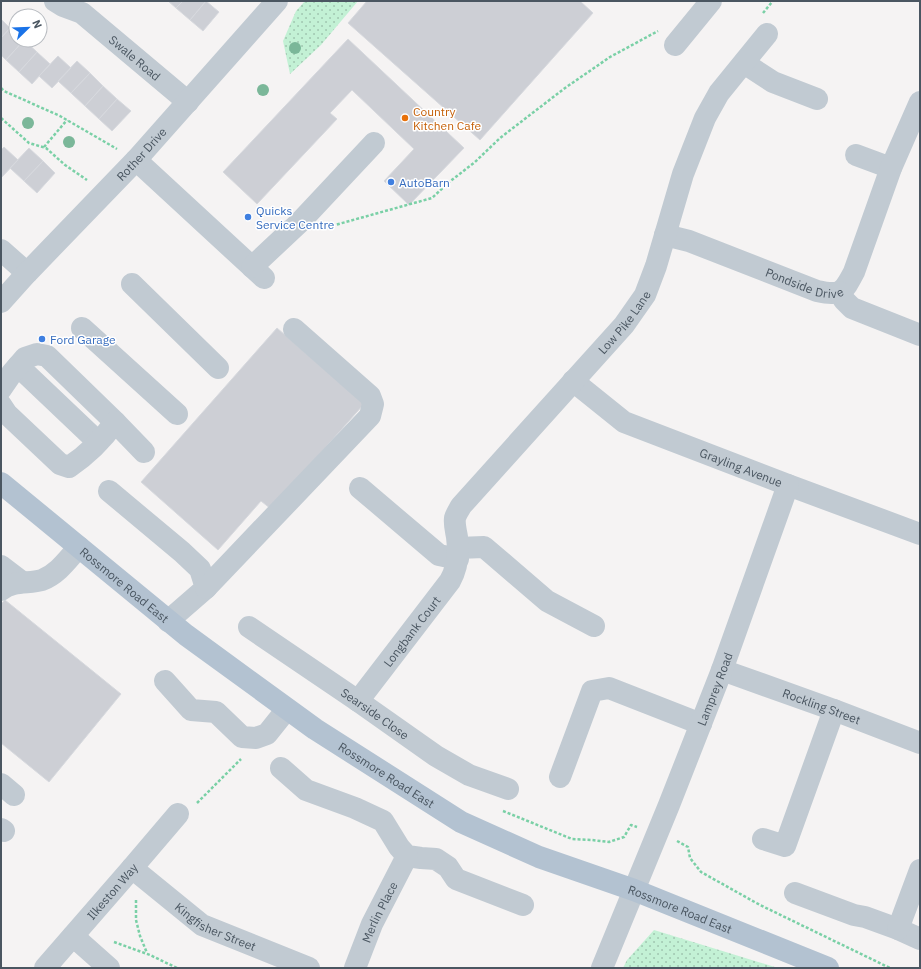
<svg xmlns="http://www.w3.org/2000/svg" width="921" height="969" font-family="'IBM Plex Sans',sans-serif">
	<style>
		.grass { fill: url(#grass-dots) }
		.building { fill: #cdcfd5; stroke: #d7d9de }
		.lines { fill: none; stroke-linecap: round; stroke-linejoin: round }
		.path { stroke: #7ad0a6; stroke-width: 2.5; stroke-dasharray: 3 2; stroke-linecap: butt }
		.minor { stroke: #c1cad2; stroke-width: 22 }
		.major { stroke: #b3c2d1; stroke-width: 22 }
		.tree { fill: #7bb799 }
		.food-dot { fill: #e8710a; stroke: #fff; stroke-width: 1.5 }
		.shop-dot { fill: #3f7fe0; stroke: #fff; stroke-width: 1.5 }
		.labels { text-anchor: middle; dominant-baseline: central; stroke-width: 3; stroke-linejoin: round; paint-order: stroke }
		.street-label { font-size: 12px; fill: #4a5661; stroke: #fff }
		.food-label { font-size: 12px; fill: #c56008; stroke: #fff; text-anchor: start }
		.shop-label { font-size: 12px; fill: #366cbe; stroke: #fff; text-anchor: start }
	</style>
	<defs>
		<pattern id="grass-dots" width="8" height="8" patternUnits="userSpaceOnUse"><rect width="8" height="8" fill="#c3f1d5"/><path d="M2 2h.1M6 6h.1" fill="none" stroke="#a0c6b0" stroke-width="1.8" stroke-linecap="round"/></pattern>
	</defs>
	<rect width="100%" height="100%" fill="#f5f3f3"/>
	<path class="grass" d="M305,1H358L321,45L290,74L283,41L296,11Z
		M654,930L778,968H623L627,960Z"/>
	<path class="building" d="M168,1H183L176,8Z
		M183,1H206L190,20L176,8Z
		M206,1L219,12L203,31L190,20Z
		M367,1H580L593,13L480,140L348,23Z
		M1,19L10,28L1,38Z
		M10,28L16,33V40H24L6,60L1,55V38Z
		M348,39L464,148L409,205L384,181L414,149L352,90L330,113L337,119L257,204L223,172Z
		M24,40L37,52L19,72L6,60Z
		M37,52L50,64L32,84L19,72Z
		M58,56L71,68L52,88L39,76Z
		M77,61L90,73L71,93L58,81Z
		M90,73L103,86L85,106L71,93Z
		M103,86L117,99L99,119L85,106Z
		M117,99L131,111L112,131L99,119Z
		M4,147L18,160L1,178V150Z
		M29,148L43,161L24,181L10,168Z
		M43,161L55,173L37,193L24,181Z
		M277,328L364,404L271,509L261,501L218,550L141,482Z
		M5,600L121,694L49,782L1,743V604Z"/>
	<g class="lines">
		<path class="path" d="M763,13L772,2L771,1
			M1,88L4,91L60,116L117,149
			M1,118L29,143L46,148L65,165L87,180
			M44,147L67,120
			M327,226L335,225L432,198L448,183L475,162L500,138L565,88L610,57L658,31
			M197,803L241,759
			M503,811L572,839L592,840L609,842L624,837L631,825L637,827
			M677,841L688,847L690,858L701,872L760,905L890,968
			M136,900V920L140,936L147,953
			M114,942L150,955L177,968"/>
		<g class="minor">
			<path id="s1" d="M55,1L63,6L82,13L188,102"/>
			<path d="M675,45L711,1"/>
			<path d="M744,63L773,82L817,99"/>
			<path d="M856,155L891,168"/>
			<path d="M136,160L264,278"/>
			<path id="s2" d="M665,235L689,241L817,291C841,296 843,293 854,272L891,168L920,102"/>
			<path d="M1,250L27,273"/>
			<path d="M252,267L300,222L374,143"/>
			<path d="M132,284L218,368"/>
			<path d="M839,292L844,300L852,308L920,335"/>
			<path id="s3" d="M1,302L27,273L136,160L277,1"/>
			<path d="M82,328L177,414"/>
			<path d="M18,366L98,442"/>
			<path id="s4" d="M573,381L624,422L788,485L920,534"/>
			<path d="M1,389L12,373L25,358L37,354L47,356L115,422"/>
			<path d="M1,405L7,414L60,464L69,467C87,455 103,439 115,422L144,452"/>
			<path d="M360,488L439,555L458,559"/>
			<path d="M109,491L182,552L200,569L206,588L168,621"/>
			<path d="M458,548L484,547L547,601L594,626"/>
			<path d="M1,566L22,582"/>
			<path d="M206,588L370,416L373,404L370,396L294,329"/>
			<path d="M1,590C13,580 29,584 42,580C58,574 68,559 79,547"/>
			<path id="s5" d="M249,627L358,701L436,756L469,775L508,789"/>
			<path id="s6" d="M722,670L834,710L920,743"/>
			<path d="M165,681L191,710L216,712L242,737L256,738L267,734L287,709"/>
			<path id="s7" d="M358,701L450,581C458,567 459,553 457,537C456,531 454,524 455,518C456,514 459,510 461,506L624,325L645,295L656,266L683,174L705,118L719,93L767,34"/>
			<path d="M281,768L306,790L355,808L383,821L399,847L407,856L421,858L436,859L448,867L456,879L523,905"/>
			<path d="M560,777L592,691L609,688L701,724"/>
			<path d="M1,784L14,795"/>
			<path d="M1,829L4,831"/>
			<path d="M763,839L785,846L834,710"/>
			<path id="s8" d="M132,868L202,925L309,968"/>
			<path d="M795,893L854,915L865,917L898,929L920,939"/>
			<path d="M898,929L920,870"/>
			<path d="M73,936L109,968"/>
			<path id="s9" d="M45,968L132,868L178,814"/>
			<path id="s10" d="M355,968L372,924L407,856"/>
			<path id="s11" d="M602,968L669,805L722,670L788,485"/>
		</g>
		<path class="major" id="s12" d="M1,483L186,635L315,729L461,822L539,857L634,890L828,968"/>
	</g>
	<g class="tree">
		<circle cx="295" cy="48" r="6"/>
		<circle cx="263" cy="90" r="6"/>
		<circle cx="28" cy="123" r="6"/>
		<circle cx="69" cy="142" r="6"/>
	</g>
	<circle class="food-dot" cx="405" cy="118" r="4"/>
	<g class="shop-dot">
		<circle cx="391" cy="182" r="4"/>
		<circle cx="248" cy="217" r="4"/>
		<circle cx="42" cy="339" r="4"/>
	</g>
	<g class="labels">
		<g class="street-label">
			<text stroke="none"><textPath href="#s1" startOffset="99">Swale Road</textPath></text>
			<text stroke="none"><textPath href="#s3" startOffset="204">Rother Drive</textPath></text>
			<text stroke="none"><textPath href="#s2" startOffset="148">Pondside Drive</textPath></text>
			<text stroke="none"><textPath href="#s7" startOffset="475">Low Pike Lane</textPath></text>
			<text stroke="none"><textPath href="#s4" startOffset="191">Grayling Avenue</textPath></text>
			<text stroke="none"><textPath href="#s12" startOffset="160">Rossmore Road East</textPath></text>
			<text stroke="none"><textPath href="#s7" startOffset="88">Longbank Court</textPath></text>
			<text stroke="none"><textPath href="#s11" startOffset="301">Lamprey Road</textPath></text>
			<text stroke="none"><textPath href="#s6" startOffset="106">Rockling Street</textPath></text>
			<text stroke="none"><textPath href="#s5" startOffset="153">Searside Close</textPath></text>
			<text stroke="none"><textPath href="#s12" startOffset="484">Rossmore Road East</textPath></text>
			<text stroke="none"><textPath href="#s9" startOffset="102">Ilkeston Way</textPath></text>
			<text stroke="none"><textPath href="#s12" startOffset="808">Rossmore Road East</textPath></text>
			<text stroke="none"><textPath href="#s10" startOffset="61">Merlin Place</textPath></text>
			<text stroke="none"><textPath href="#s8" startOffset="103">Kingfisher Street</textPath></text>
		</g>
		<g class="food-label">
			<text x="413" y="111">Country<tspan x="413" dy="14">Kitchen Cafe</tspan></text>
		</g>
		<g class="shop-label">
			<text x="399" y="182">AutoBarn</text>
			<text x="256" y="210">Quicks<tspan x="256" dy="14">Service Centre</tspan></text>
			<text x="50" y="339">Ford Garage</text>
		</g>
	</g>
	<rect width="921" height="969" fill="none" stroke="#4a5661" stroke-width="4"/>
	<g transform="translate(28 28) rotate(67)"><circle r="19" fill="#ffffff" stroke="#b7bbc0"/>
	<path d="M0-3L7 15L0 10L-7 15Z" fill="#1a73e8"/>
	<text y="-6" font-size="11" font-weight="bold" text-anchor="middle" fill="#4a5661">N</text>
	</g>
</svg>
